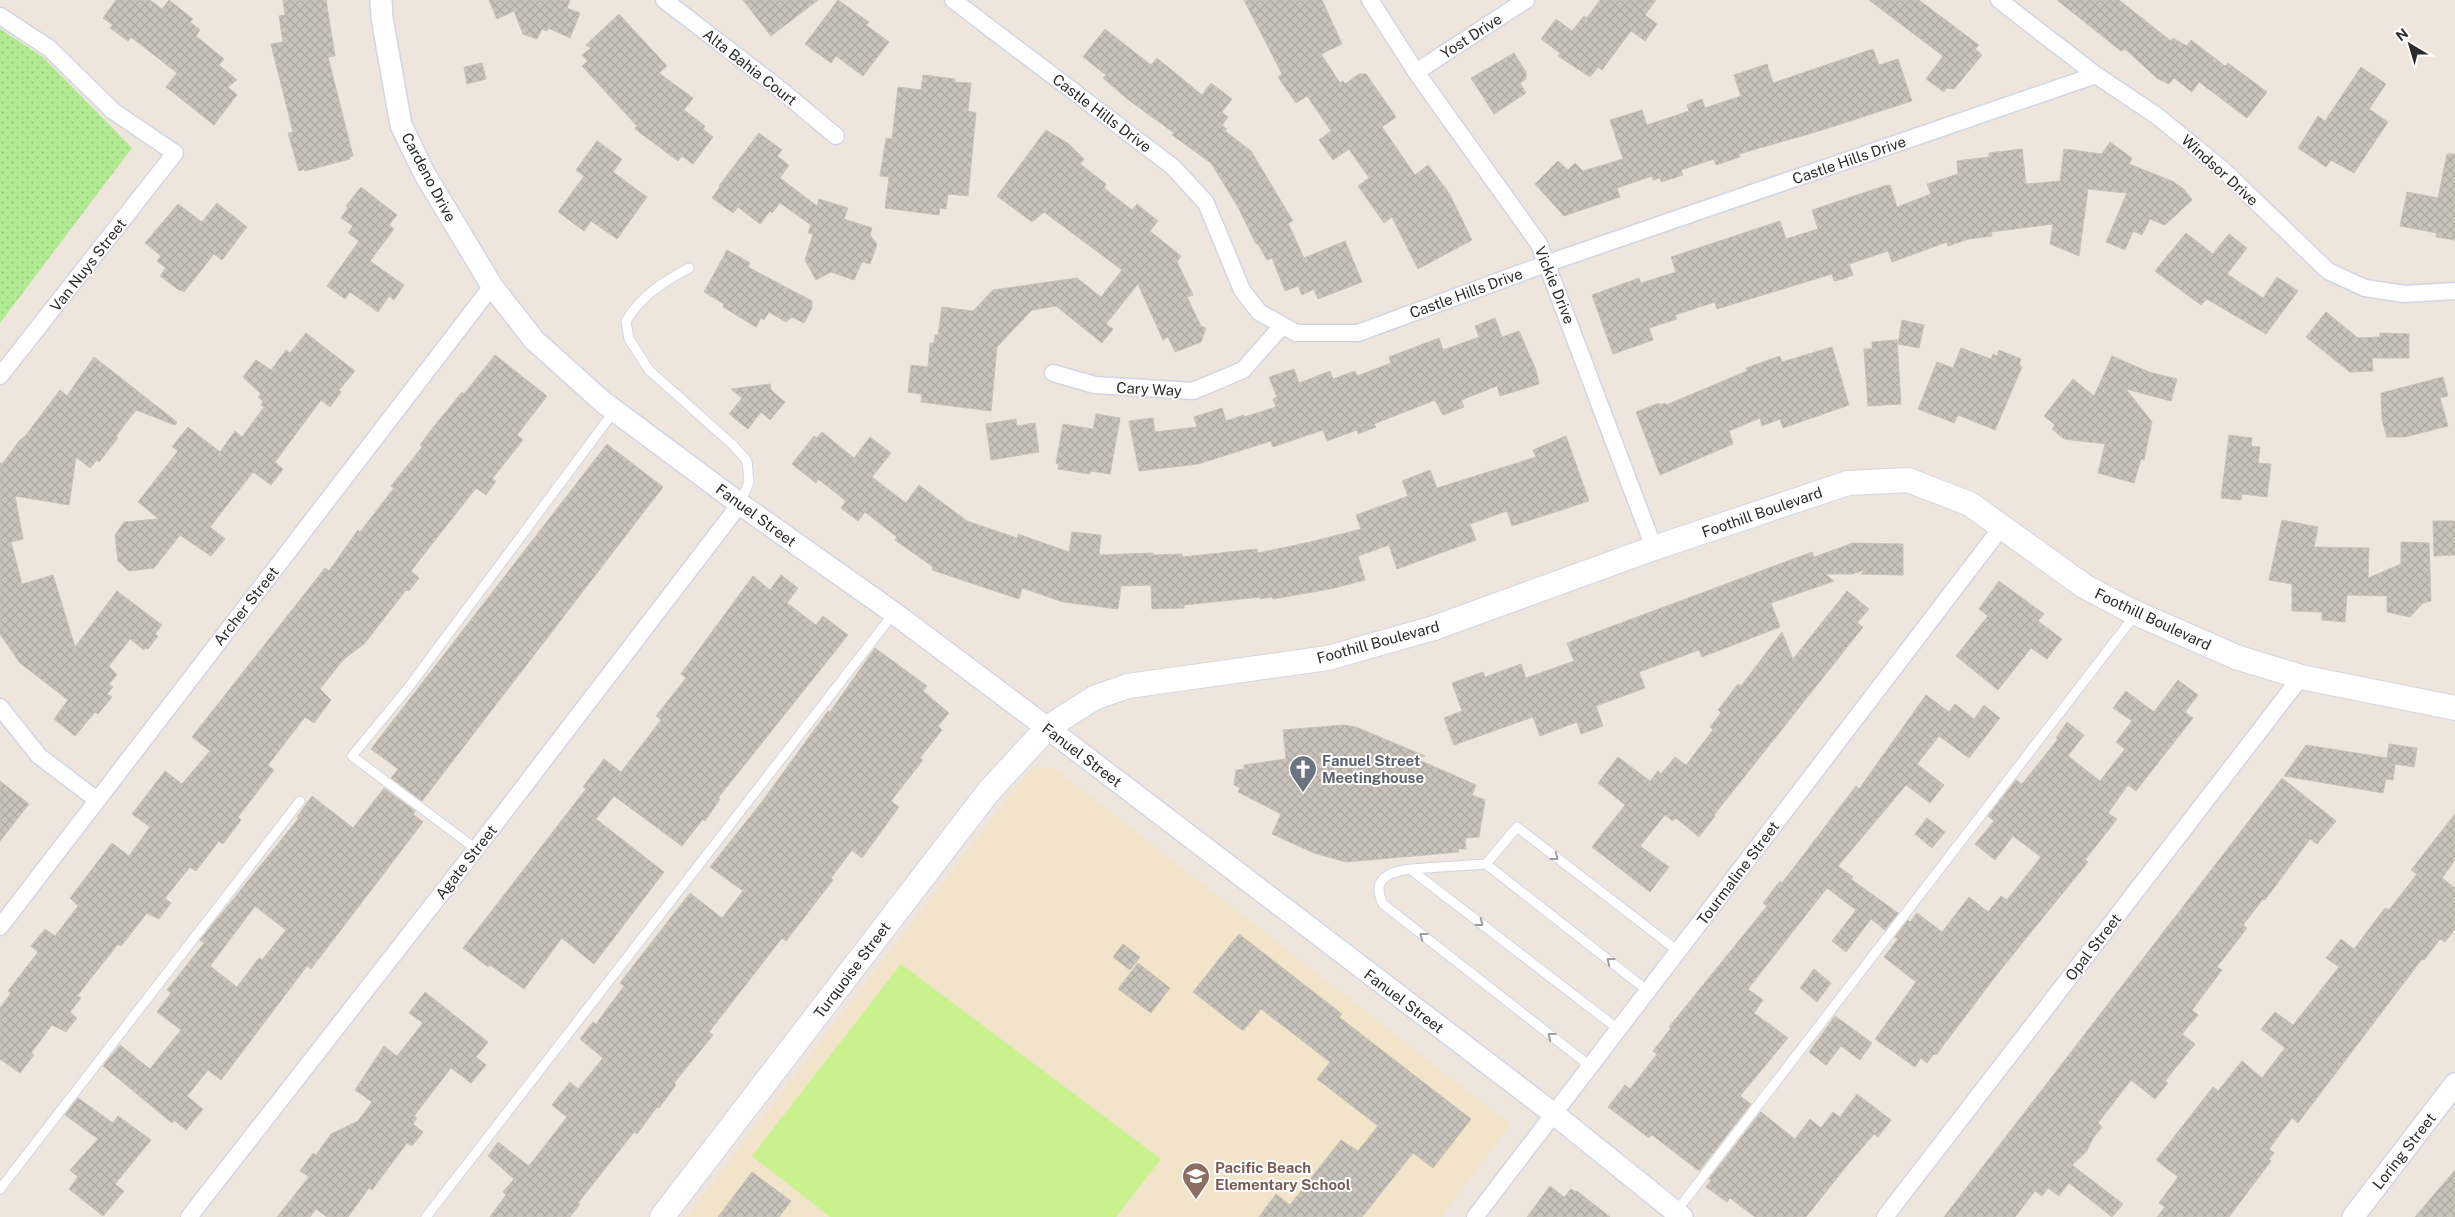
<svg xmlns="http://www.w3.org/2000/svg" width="2455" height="1217" font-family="'Public Sans',sans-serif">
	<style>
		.education { fill: #f1e4ca }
		.grass { fill: url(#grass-dots) }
		.pitch { fill: #c9f28e }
		.building { fill: url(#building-cross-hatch); stroke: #cac2b5; fill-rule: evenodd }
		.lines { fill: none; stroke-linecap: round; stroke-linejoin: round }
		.service-casing { stroke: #d1d5e5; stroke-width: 11 }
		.minor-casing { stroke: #d1d5e5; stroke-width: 19 }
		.tertiary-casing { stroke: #d1d5e5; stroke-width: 24 }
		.secondary-casing { stroke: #d1d5e5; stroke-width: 26 }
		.service { stroke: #fff; stroke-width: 9 }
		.minor { stroke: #fff; stroke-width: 16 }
		.tertiary { stroke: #fff; stroke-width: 21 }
		.secondary { stroke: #fff; stroke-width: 24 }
		.oneway { stroke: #a0a0a0 }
		.labels { text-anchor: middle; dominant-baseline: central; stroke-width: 4; stroke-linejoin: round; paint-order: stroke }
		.street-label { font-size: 15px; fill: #2b2b2b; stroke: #fff }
		.worship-label { font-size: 15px; font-weight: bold; fill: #5b616d; stroke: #fff; text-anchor: start }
		.education-label { font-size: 15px; font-weight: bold; fill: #785e54; stroke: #fff; text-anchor: start }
	</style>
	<defs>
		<pattern id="grass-dots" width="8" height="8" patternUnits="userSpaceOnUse" patternTransform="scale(1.25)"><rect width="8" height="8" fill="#b2e993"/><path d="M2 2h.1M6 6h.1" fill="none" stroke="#99c87f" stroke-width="1.8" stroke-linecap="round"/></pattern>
		<pattern id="building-cross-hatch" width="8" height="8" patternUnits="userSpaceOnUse" patternTransform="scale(1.25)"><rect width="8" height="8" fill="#c9c3bb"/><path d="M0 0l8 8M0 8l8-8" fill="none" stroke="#ada8a1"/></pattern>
	</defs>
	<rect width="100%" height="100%" fill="#eee6dc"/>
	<path class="education" d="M1053,767L1511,1125L1441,1217H686L1030,769Z"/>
	<path class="grass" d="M0,29L43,57L132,148L0,323Z"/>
	<path class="pitch" d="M901,964L1161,1159L1116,1217H830L752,1156Z"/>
	<path class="building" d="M116,0H150L162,9L169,0L193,19L190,22L200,30L196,36L224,59L219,65L237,80L228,87L237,95L214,125L166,87L177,73L131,37L128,41L110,28L113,25L103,18Z
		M283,0H326L335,56L328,57L353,156L349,157L350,159L305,171V169L299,171L288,133L293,132L271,44L283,42L279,16L285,15Z
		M489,0H570L567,8L580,13L570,38L548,28L547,31L542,29L537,39L523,34L514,11L497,19Z
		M743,0H818L771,36Z
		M838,0L869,22L866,25L889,42L863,76L836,56L831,63L805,44Z
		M1244,0H1322L1342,44L1321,54L1340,83L1343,81L1345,84L1359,74H1366L1396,117L1382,127L1415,175L1428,165L1449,193L1472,240L1418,269L1392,217L1384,223L1358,186L1369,178L1349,149L1333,160L1319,140L1331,131L1307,96L1296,103L1278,77L1282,74Z
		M1600,0H1656L1645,15L1657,24L1645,41L1631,31L1602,70L1598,67L1590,77L1558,56L1560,53L1541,39L1556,19L1572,31L1584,16L1587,18Z
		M1869,0H1919L1979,45L1975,49L1982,55L1954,89L1946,88L1944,92L1926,79L1943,56Z
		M2057,0H2119L2171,41L2173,38L2187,46L2191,40L2225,66L2228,63L2267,92L2247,118L2199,82L2192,92L2174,78L2169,84L2158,79L2125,49L2121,51Z
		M619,14L667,66L659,73L693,98L684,110L705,126L703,129L713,137L693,164L682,156L678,161L635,129L637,126L582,66L588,61L582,55L591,48L586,45Z
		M1105,29L1151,65L1157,58L1202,95L1211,83L1232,99L1222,112L1228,117L1222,125L1227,129L1225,131L1251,151L1293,221L1288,223L1304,258L1345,241L1362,282L1318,299L1314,289L1302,295L1298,286L1285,291L1272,258L1267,260L1258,244H1256L1238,207L1211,163L1172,135L1174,133L1126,98L1103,78L1106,75L1083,57Z
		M1873,49L1879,65L1898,59L1912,101L1819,131L1739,154L1740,157L1716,165L1714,159L1681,170L1683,175L1661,182L1660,178L1653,180L1652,176L1617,188L1620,197L1564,216L1535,184L1558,161L1568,170L1575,163L1583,171L1623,159L1610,120L1642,110L1647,125L1689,111L1687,105L1702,99L1705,108L1741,96L1734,75L1767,64L1773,83Z
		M1514,53L1526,72V79L1520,83L1526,93L1494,114L1471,78Z
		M482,63L486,79L467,84L464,67Z
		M2361,67L2386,84L2369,109L2388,122L2354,173L2331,160L2326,167L2298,148L2318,116L2325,121Z
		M923,75L955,79L954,82L971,83L968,111L976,113L968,196L948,194L946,209L940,208L939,215L885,208L889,177L880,176L886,138L892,139L898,87L921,90Z
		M1046,130L1069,144L1084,159L1080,164L1106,184L1104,188L1132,210L1137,204L1158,221L1150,231L1181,256L1177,262L1193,295L1187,297L1201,326L1206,328L1201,342L1175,352L1168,337L1163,340L1138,284L1106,324L1113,329L1102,343L1056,306L1032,310L997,347L991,411L921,402L922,394L908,392L911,365L928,367L930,343H934L935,335H938L942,307L973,311L993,290L1077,278L1101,297L1122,270L1044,212L1032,222L997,196Z
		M759,133L782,150L777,156L789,165L780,178L817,206L819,199L848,208L844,219L872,228L870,235L877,244L870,264L862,262L854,280L831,272L816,280L805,260L813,234L808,233L811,225L780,203L772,213L770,211L760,224L738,207L733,213L712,198L720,187L719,186Z
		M597,141L622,159L613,172L647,197L617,239L591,221L584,231L558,212L584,176L576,170Z
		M2110,142L2132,158L2129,164L2172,181L2184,189L2192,200L2165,225L2150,219L2142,235L2133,231L2125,250L2106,242L2127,193L2088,189L2079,256L2050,244L2053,224L1991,232L1992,236L1969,239L1948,246L1947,242L1892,262L1888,251L1849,264L1853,275L1843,279L1834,281L1832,274L1717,309L1715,302L1675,315L1677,319L1649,328L1653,340L1613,354L1592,295L1639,278L1641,283L1676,272L1671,257L1780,221L1786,239L1818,229L1812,210L1884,186L1890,185L1897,207L1931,194L1927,184L1958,174L1957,161L1989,157V153L2022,149L2026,184L2060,181L2064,149L2102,154Z
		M2447,154H2455V240L2436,237L2437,233L2400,226L2407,192L2438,198Z
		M361,187L397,215L389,225L394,229L370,261L404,285L394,300L389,296L378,312L350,292L345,299L327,286L359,241L348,233L353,226L341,218L348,208L346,206Z
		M217,203L247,227L222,260L214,254L184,292L181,290L180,291L160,276L166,268L157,261L161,256L145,243L178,204L202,222Z
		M2186,233L2213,254L2229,234L2247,248L2227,274L2263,298L2277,277L2298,291L2266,334L2207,299L2201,305L2155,271Z
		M727,250L750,263L748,267L812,301V308L804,323L792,317L786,322L769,312L764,320L761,318L756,327L723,307L724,304L704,292Z
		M2326,312L2358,338L2380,337V333L2409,334V358H2372L2373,371L2350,372L2306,337Z
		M1495,318L1502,337L1519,331L1536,370L1539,384L1500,396L1497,386L1461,400L1464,407L1443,415L1435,400L1374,424L1376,427L1358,434L1357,430L1327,441L1323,430L1273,447L1271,441L1198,464L1139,471L1129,421L1153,418L1155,432L1197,427L1194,417L1222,408L1226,421L1244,415V417L1276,407L1273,399L1277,397L1269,377L1294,369L1299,383L1330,371L1333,379L1355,371L1357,376L1391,363L1389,357L1439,338L1443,350L1479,337L1475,326Z
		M1902,320L1924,325L1919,348L1898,344Z
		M306,333L355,371L339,390L341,392L330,407L321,400L275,462L283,469L271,485L253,472L210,527L225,539L211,556L180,535L154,568L129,571L118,561L115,535L124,522L159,519L138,502L178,451L172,447L188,427L220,452L235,431L242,437L264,407L261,405L263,401L258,397L261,394L243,377L256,360L271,370L286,350L290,353Z
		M1897,340L1901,404L1868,406L1864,349H1872V342Z
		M1832,347L1849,405L1783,428L1780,419L1762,426L1760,418L1729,431L1733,444L1660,475L1636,412L1659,403L1660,405L1665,403L1666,405L1747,371L1746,368L1780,356L1782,362Z
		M1961,348L1991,359L1993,354L1997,356L1999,350L2021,359L2019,365L2022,367L1995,430L1958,415L1954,423L1918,409L1937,362L1953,368Z
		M495,355L547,396L517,435L523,440L492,479L496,481L486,495L476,488L411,571L419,578L409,591L406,590L365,643L343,660L320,689L331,700L314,723L305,717L268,765L274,770L238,817L241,820L223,844L219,841L196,871L190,867L165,898L171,903L159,919L147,913L121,946L118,944L77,996L81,998L70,1012L77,1018L66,1032L52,1025L31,1053L34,1055L20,1073L0,1059V1008L11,993L8,991L38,952L31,946L45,929L55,936L78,906L70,898L112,843L129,856L150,827L132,814L165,771L182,784L210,751L192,737L325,568L329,571L358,530L360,532L394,488L391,486L422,447L420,445L431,430L462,392L464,394Z
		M2112,356L2149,372L2177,379L2171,401L2126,389L2152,422L2144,460L2141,459L2134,483L2098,473L2105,444L2064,439L2052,429L2055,425L2044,416L2073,379L2094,396Z
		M94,357L177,422L175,425L136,410L116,436L118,438L99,462L97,460L90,468L76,457L69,505L15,496L23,539L11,542L22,584L53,575L75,647L117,591L162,625L155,634L158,636L148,649L145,648L144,650L130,639L109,666L117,675L109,684L113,687L107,694L112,697L98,714L95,712L75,736L54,719L68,700L20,663L0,634V463H3L19,441L26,435L60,390L67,396Z
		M2443,377L2448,396L2440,398L2448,426L2405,437H2387L2382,420L2381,393Z
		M770,384L771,390L785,402L770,420L761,412L748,429L729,414L742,398L731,389Z
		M1096,414L1120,418L1110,474L1090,471V474L1058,469L1059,464L1056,463L1063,424L1093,429Z
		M1016,419L1017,426L1035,423L1039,452L991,460L986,424Z
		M822,432L854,458L870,437L891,453L872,477L906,503L919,485L967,521L1017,538L1018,534L1069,552L1072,532L1101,535L1099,555L1153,553V555L1182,554V557L1257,549L1258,553L1310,542L1361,529L1356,515L1408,496L1402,481L1430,470L1437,488L1536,457L1533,450L1566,436L1589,501L1512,526L1507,511L1470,524L1476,540L1397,569L1389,545L1358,556L1365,580L1330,589L1273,599L1272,597L1260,599V597L1184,605V608L1152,609L1151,585L1121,586L1118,609L1063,602L1022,588L1019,599L932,570L933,567L895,540L897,537L865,512L858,521L841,508L846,501L818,479L816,483L792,464L814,436L817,438Z
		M2229,435L2252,438L2251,446L2260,447L2258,463L2271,464L2267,497L2242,494L2241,500L2221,498Z
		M607,444L663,487L422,801L391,778L398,769L371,749Z
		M2282,520L2318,527L2314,547L2369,548L2368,578L2401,564V542L2429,543L2431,601L2423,603L2410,617L2387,612V596L2347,595L2345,622L2322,620V612L2292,611V584L2269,580Z
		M2433,521H2455V555L2434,556Z
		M1853,543L1903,544V575L1861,574L1865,570L1852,574H1825L1834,581L1771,603L1780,627L1702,657L1699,650L1639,672L1645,688L1596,706L1603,726L1581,734L1577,722L1540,736L1533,717L1454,745L1444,718L1462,711L1452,683L1483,672L1485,677L1521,664L1526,678L1574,661L1567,643L1812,552L1814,557Z
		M781,575L798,588L787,603L816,625L823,616L848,635L718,798L720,799L705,821L703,819L682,846L614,796L596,819L664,872L594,964L562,938L524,989L490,965L488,967L463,948L586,789L583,787L604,759L621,772L661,720L656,716L686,678L681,674L753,576L770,590Z
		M1999,581L2044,614L2038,621L2062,639L2047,659L2031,648L1998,690L1956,656L1988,616L1979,609Z
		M1847,591L1869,609L1857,623L1863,627L1714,815L1715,816L1699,837L1676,818L1673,821L1665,815L1640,846L1669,867L1650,892L1592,847L1625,805L1598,783L1618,757L1650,781L1658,771L1661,774L1675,757L1686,765L1713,730L1710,727L1721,713L1718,710L1738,684L1741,686L1782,632L1793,659Z
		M875,648L927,686L923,691L949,713L938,726L942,730L920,758L923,760L891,801L899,807L862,858L852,850L831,878L833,880L786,941L782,938L709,1032L713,1035L674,1083L676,1085L659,1108L657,1107L637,1134L634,1132L578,1203L580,1204L570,1217H490L506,1195L503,1192L514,1179L488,1156L498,1142L529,1166L567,1117L552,1105L570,1082L578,1089L603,1058L580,1039L593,1022L596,1024L624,986L620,983L651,943L690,893L722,918L743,891L710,867L761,803L828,711L830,712Z
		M2178,680L2198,695L2185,712L2193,718L2136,791L2128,785L2108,813L2117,819L2085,860L2088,862L1998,973L1936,1055L1934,1054L1927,1063L1921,1058L1915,1067L1875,1039L1916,982L1884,957L1898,939L1895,937L1908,920L1910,922L1917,913L1942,932L1969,897L1988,912L2001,896L2007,900L2041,857L2013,836L1995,860L1975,844L1994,821L1988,816L2016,780L2022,784L2058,739L2056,738L2067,722L2084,735L2068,756L2100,781L2125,749L2116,742L2132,721L2113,708L2126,691L2154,712Z
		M1926,695L1949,712L1955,704L1974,719L1984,705L2000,718L1969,758L1939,736L1917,764L1944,785L1930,803L1906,785L1838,866L1853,877L1851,879L1898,913L1885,930L1871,919L1846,952L1832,941L1856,910L1827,888L1748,989L1763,1000L1754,1013L1788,1038L1740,1096L1751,1104L1699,1171L1652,1135L1649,1138L1608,1107L1625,1085L1630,1089L1657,1054L1653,1051L1671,1028L1669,1027L1767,906L1763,903L1780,881L1782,883L1856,786L1859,789Z
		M1344,725L1356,727L1425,756L1417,759L1476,785L1472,795L1485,800L1479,837L1465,838L1466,849H1458L1459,852L1346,862L1314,853L1272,834L1281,814L1238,792L1240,788L1234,785L1236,770L1244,769V765L1286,759L1283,730Z
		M2389,744L2417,748L2414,767L2395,764L2393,780L2386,779L2383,793L2284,776L2306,745L2387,758Z
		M2282,778L2336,821L2317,844L2310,839L2265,900L2263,899L2243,925L2247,928L2217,967L2222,970L2192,1010L2198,1015L2182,1034L2195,1044L2165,1081L2168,1083L2155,1099L2131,1080L2098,1123L2102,1127L2093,1138L2087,1151L2072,1165L2123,1204L2112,1217L2069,1183L2059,1196L2048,1188L2042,1196L2035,1191L2015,1217H1944Z
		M0,781L29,804L0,841Z
		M384,788L415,811L413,814L423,822L311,969L307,966L221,1080L208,1070L187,1096L203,1109L186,1130L174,1120L172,1123L103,1066L120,1045L150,1069L181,1030L157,1012L171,993L167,990L204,943L200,940L299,818L297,817L312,796L353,828ZM255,906L286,930L262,960L259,958L237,987L210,966Z
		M2455,814V860L2442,878L2455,888V929L2445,942L2440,939L2424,960L2422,959L2298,1123L2292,1118L2269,1149L2274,1153L2269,1159L2271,1161L2229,1217H2157L2165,1207L2159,1203L2178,1177L2156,1160L2213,1087L2218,1091L2242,1061L2262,1078L2285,1048L2261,1029L2275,1012L2293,1025L2339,967L2326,958L2341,939L2354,949L2385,908L2389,910L2417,874L2411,870Z
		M1927,818L1945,832L1932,848L1915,834Z
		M1239,934L1342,1014L1339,1017L1471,1119L1433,1168L1413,1153L1362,1217H1259L1276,1194L1290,1205L1341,1140L1358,1151L1378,1126L1317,1079L1330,1062L1261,1009L1243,1031L1193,992Z
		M1123,944L1140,957L1130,970L1113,957Z
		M1138,963L1170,988L1151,1013L1118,989Z
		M1814,969L1831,983L1817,1002L1800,988Z
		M425,992L488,1042L476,1057L486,1065L471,1083L451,1068L414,1116L417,1118L413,1124L423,1132L412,1146L407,1143L372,1190L369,1188L348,1217H327L316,1209L310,1217H277L309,1177L300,1171L313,1153L316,1155L331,1134L358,1121L372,1102L355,1090L384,1046L397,1056L423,1023L409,1013Z
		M1835,1016L1872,1043L1860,1060L1841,1046L1826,1065L1809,1052Z
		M1857,1094L1891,1120L1878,1137L1874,1134L1849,1163L1806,1217H1755L1730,1198L1727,1202L1706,1187L1711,1180L1709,1179L1761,1112L1795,1139L1810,1119L1821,1128L1833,1112L1840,1117Z
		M78,1098L113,1123L118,1116L151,1140L115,1184L124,1191L103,1216L69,1189L78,1177L70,1170L98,1139L65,1115Z
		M2455,1170V1217H2415Z
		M752,1172L791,1201L779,1217H718Z
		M1550,1186L1564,1197L1571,1189L1576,1192L1577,1191L1610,1217H1527Z"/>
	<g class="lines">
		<g class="service-casing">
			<path id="service" d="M689,268C663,282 642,295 626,321L629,339L649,370L734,446L747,461L749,482L740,504
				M476,849L352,756L408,688L615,410
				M1486,864L1517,827L1678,951
				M1410,869L1486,864L1648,991
				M1590,1066L1383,904C1371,879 1388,872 1410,869L1618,1029
				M0,1189L300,801
				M1675,1213L2135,615
				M426,1217L894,613"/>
		</g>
		<g class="minor-casing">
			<path id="minor" d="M664,0L776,86L836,136
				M953,0L1173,167L1206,203L1242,290L1259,312L1296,333H1358L1548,263L2096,75
				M1370,0L1416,72L1539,244L1654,548
				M1999,0L2096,75L2157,116L2222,169L2328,271L2365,288L2404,294L2455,291
				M0,16L49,48L113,111L175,153L0,376
				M1416,72L1526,0
				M1053,373L1095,385L1193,391L1243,370L1282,326
				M0,707L39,756L97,800
				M0,927L492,286
				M189,1217L476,849L740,504
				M1475,1217L2001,528
				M1885,1217L2301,677"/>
		</g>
		<g class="tertiary-casing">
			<path id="tertiary" d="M381,0L382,18L401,125L424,173L492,286L534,340L603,402L740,504L894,613L1070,745L1554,1114L1682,1217
				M2353,1217L2455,1084"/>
		</g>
		<g class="secondary-casing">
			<path id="secondary" d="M662,1217L989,791L1047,728L1094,698L1128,686L1328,658L1434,628L1654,548L1848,483L1908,480L1970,504L2084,586L2129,610L2236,657L2301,677L2455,708"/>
		</g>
		<use href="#service" class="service"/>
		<use href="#minor" class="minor"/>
		<use href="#tertiary" class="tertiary"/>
		<use href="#secondary" class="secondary"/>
	</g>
	<defs><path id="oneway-chevron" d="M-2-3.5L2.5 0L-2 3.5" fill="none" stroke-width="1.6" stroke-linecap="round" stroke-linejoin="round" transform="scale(1.25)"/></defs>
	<g class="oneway">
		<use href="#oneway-chevron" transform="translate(1555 857) rotate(38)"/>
		<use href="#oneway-chevron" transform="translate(1480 923) rotate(37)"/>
		<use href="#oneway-chevron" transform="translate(1423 936) rotate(-142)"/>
		<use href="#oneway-chevron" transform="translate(1610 961) rotate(-142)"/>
		<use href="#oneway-chevron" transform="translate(1551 1036) rotate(-142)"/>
	</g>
	<defs>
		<g id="church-pin" transform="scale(1.4375)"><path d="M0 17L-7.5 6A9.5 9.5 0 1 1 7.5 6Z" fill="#6b7280" stroke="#fff"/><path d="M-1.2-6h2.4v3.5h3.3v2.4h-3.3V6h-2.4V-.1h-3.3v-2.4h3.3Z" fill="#fff"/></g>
		<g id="school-pin" transform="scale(1.4375)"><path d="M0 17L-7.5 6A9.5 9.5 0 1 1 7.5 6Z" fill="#8d6e63" stroke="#fff"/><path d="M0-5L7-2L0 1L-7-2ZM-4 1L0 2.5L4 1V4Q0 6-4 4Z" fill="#fff"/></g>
	</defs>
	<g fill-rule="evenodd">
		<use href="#church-pin" x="1303" y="769"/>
		<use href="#school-pin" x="1196" y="1176"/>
	</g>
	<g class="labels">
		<g class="street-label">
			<text transform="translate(1471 36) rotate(-33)">Yost Drive</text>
			<text transform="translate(750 67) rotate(38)">Alta Bahia Court</text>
			<text transform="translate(1102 113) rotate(37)">Castle Hills Drive</text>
			<text transform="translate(1849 160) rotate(-19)">Castle Hills Drive</text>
			<text transform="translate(2220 170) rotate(42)">Windsor Drive</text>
			<text transform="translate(429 177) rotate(62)">Cardeno Drive</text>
			<text transform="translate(88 265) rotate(-52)">Van Nuys Street</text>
			<text transform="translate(1555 285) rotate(68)">Vickie Drive</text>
			<text transform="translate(1466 293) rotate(-20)">Castle Hills Drive</text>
			<text transform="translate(1149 389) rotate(3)">Cary Way</text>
			<text transform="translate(1762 512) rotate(-19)">Foothill Boulevard</text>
			<text transform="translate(756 515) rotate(36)">Fanuel Street</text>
			<text transform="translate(246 606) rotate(-52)">Archer Street</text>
			<text transform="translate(2153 619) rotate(25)">Foothill Boulevard</text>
			<text transform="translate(1378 642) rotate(-15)">Foothill Boulevard</text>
			<text transform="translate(1082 755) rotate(37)">Fanuel Street</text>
			<text transform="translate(466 862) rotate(-52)">Agate Street</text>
			<text transform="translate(1738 873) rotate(-53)">Tourmaline Street</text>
			<text transform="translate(2093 947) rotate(-52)">Opal Street</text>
			<text transform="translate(852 970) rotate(-53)">Turquoise Street</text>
			<text transform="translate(1404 1001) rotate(37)">Fanuel Street</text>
			<text transform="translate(2404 1151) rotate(-52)">Loring Street</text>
		</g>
		<g class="worship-label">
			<text x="1322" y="760">Fanuel Street<tspan x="1322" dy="17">Meetinghouse</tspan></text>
		</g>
		<g class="education-label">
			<text x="1215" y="1167">Pacific Beach<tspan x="1215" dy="17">Elementary School</tspan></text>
		</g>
	</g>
	<g transform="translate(2410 45) rotate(322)" stroke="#ffffff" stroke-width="4" paint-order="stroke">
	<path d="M0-4L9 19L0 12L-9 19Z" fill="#2b2b2b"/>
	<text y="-8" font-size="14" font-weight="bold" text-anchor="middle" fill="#2b2b2b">N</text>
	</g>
</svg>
